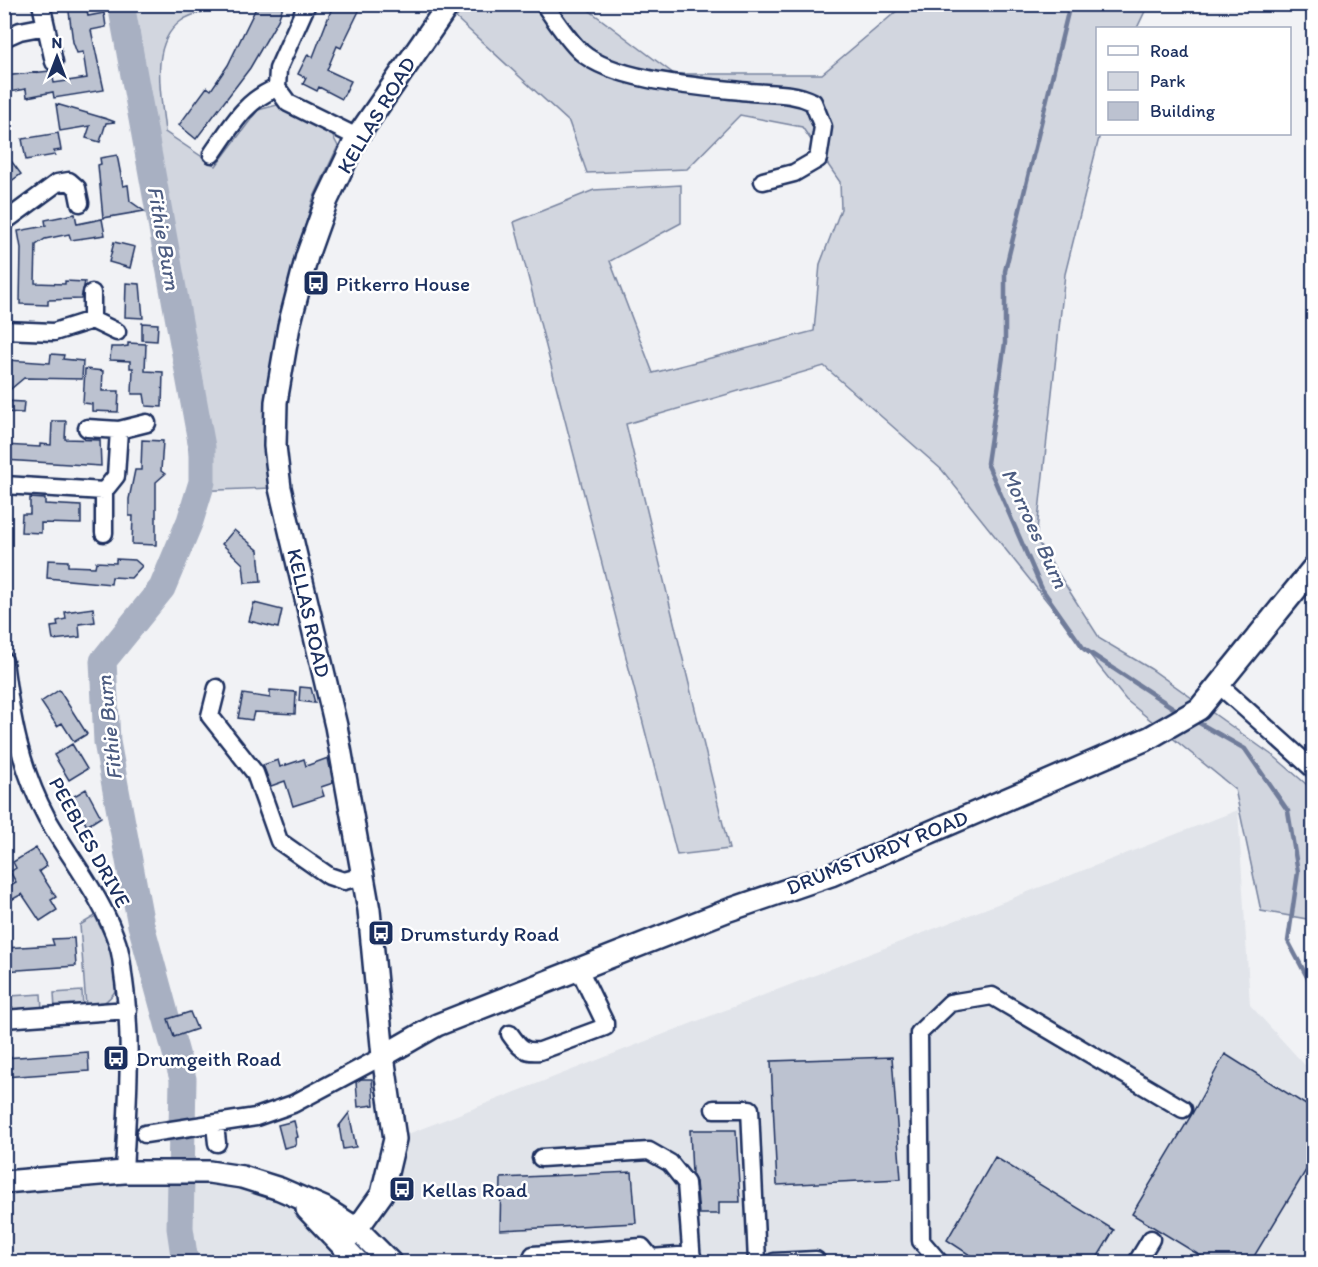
<svg xmlns="http://www.w3.org/2000/svg" width="1318" height="1267" font-family="Itim,sans-serif">
	<style>
		.built { fill: #e1e4ea }
		.green { fill: #d2d6df; stroke: #76829e; stroke-width: 1.5 }
		.lines { fill: none; stroke-linecap: round; stroke-linejoin: round }
		.stream { stroke: #707c9a; stroke-width: 4.5 }
		.river { stroke: #a8b0c2; stroke-width: 27 }
		.building { fill: #bcc2d0; stroke: #1b2f5e; stroke-width: 1.5 }
		.minor-casing { stroke: #1b2f5e; stroke-width: 21 }
		.major-casing { stroke: #1b2f5e; stroke-width: 26 }
		.minor { stroke: #fff; stroke-width: 16 }
		.major { stroke: #fff; stroke-width: 21 }
		.labels { text-anchor: middle; dominant-baseline: central; stroke-width: 5; stroke-linejoin: round; paint-order: stroke }
		.street-label { font-size: 21px; fill: #1b2f5e; stroke: #fff }
		.poi-label { font-size: 21px; fill: #1b2f5e; stroke: #fff; text-anchor: start }
		.water-label { font-size: 22px; font-style: italic; fill: #4c5c81; stroke: #fff }
	</style>
	<rect width="100%" height="100%" fill="#f1f2f5"/>
	<filter id="ink" filterUnits="userSpaceOnUse"><feTurbulence type="fractalNoise" baseFrequency=".0167" numOctaves="2"/><feDisplacementMap in="SourceGraphic" scale="12" xChannelSelector="R" yChannelSelector="G"/><feConvolveMatrix kernelMatrix="1 2 1 2 8 2 1 2 1" color-interpolation-filters="sRGB"/></filter>
	<g filter="url(#ink)">
		<path class="built" d="M1238,810L1250,1005L1313,1074V1262H390L357,1229L395,1139Z
			M124,1172L280,1189L358,1262H5V1182Z"/>
		<path class="green" d="M112,5H225C211,12 194,11 181,21C148,45 162,97 165,132L216,166L258,110L277,105L331,133L338,146L313,199L290,279L266,393L264,448L270,488L193,491L182,373Z
			M465,5H582L674,74H822L904,5H1148L1137,28H1098L1100,134L1065,274L1036,539L1100,639L1151,669L1276,758L1313,790V920L1261,911L1235,789L1126,700L942,470L824,366L626,424L729,849L677,855L514,222L594,190L681,185V223L610,261L653,373L814,331L820,264L841,209L840,182L802,127L740,115L687,169L587,173L569,122L456,18Z
			M95,916L110,948L116,990C108,1002 101,1006 86,1007L80,925Z
			M82,991L83,1007L55,1009L54,993Z
			M41,994L42,1010L11,1012L10,996Z"/>
		<g class="lines">
			<path class="stream" d="M1070,4L1005,271V343L987,463L1042,589L1084,649L1181,713
				M1194,720L1245,749L1288,811L1298,872L1288,941L1314,990"/>
			<path class="river" d="M121,4L202,447V482L190,521L162,588L103,661L107,742L141,925L183,1079L180,1228L185,1262"/>
		</g>
		<path class="building" d="M68,4H86L88,16L104,13L106,27L91,30L104,90L54,98L53,92L27,97L26,89L4,93V76L50,71L52,72L54,83L87,78L83,52L77,53L73,42Z
			M258,4H284L278,20L250,68L196,139L179,125L207,87L211,90L228,65Z
			M337,4H348L360,9L341,48L337,46L327,70L351,81L342,99L319,87L317,91L303,84L306,78L298,74L308,54L313,57L332,8L335,9Z
			M56,104L107,119L115,122L106,123L100,142L86,138L90,126L60,131Z
			M58,133L61,150L54,151L55,155L26,160L22,139Z
			M117,155L123,186L128,185L130,201L144,211L103,218L98,165L101,164L100,158Z
			M12,162L21,174L4,186V168Z
			M75,214L77,224L102,219L105,235L71,240L69,234L45,239L36,245L35,283L65,284V281L85,282L81,299L48,300V305L20,304L21,248L18,231L46,226L45,220Z
			M114,242L135,247L130,268L109,262Z
			M126,283L140,284L143,318L125,317Z
			M142,323L158,324L157,341L142,340Z
			M128,343L146,344L145,371L163,372L162,407L146,406L144,394H132L133,368H130V361L110,360L111,347H121L128,346Z
			M51,354L64,355L63,359L83,361L82,379L24,378L6,393L8,360L50,363Z
			M85,369L103,371L102,391H119L118,412L92,411V404L83,403Z
			M4,401L24,402L23,413L4,412Z
			M52,421H66L65,439L100,440L101,466L4,460V445L40,447V444L51,445Z
			M142,440L163,441L161,471L165,474L156,482V545L132,544L133,516H129V499L135,470H141Z
			M30,498L45,499V504L81,506V524L41,523V533L21,532L22,514H30Z
			M234,530L258,550L261,582L245,583L243,564L222,544Z
			M116,559L135,560L142,566L131,578L112,577L111,584L47,578L48,560L68,561V566L95,567L96,562L116,563Z
			M254,603L282,610L278,628L249,621Z
			M93,608L95,622L79,624L80,637L53,640L51,627L58,626L57,621L66,619L65,612Z
			M300,687L311,688L315,703L299,701Z
			M59,690L87,734L74,742L62,723L57,726L41,702Z
			M270,690L296,692L295,714L254,712L252,720L238,718L243,694L270,698Z
			M72,744L87,769L69,780L54,755Z
			M328,758L333,783L321,787L324,796L293,806L285,781L271,786L263,765L278,760L280,767L304,759L306,766Z
			M86,789L101,817L87,826L80,814L74,818L64,802Z
			M36,848L47,866L39,871L56,897L51,900L57,910L40,921L22,894L4,904V889L16,882L10,872L16,868L13,862Z
			M74,938L76,966L4,971V948L54,945L52,939Z
			M190,1012L197,1029L174,1037L168,1019Z
			M88,1052L89,1071L4,1077V1058Z
			M1225,1054L1314,1110V1157L1250,1263H1212L1132,1214L1192,1114Z
			M892,1057L901,1179L777,1185L771,1061Z
			M361,1079H372L374,1105L358,1107L356,1082Z
			M349,1113L356,1147L343,1149L339,1126Z
			M294,1121L298,1137L295,1138L296,1145L284,1148L278,1125Z
			M690,1130H736L740,1202H719V1214H699L696,1182L692,1174Z
			M995,1157L1114,1230L1094,1263H982L947,1240Z
			M632,1172L636,1223L500,1230L501,1178Z"/>
		<g class="lines">
			<g class="minor-casing">
				<path id="minor" d="M41,4L54,62
					M307,4L278,69L277,88L288,103L357,137
					M544,4C555,20 567,39 581,52C615,82 705,87 750,92C773,94 792,92 813,102L823,127L818,159L794,173L763,181
					M4,38L20,31L46,26
					M212,154C231,127 245,100 277,88
					M4,222L57,183L69,181L77,188L80,203
					M92,320L117,332
					M4,330L54,332L92,320V293
					M87,428L119,430L147,423
					M4,485L104,491
					M104,533V491L116,476L119,430
					M4,661C11,717 20,768 47,818C71,860 103,898 118,945C122,956 122,969 124,981C133,1045 127,1108 124,1172
					M1218,684L1314,770
					M217,688L210,716L255,773L279,841L329,876L344,881L363,876
					M4,1019L128,1010
					M510,1034C519,1047 524,1053 540,1051L605,1027V1023L579,969
					M714,1109H750L757,1262
					M215,1125L217,1143
					M145,1134L256,1117L293,1104L383,1056
					M541,1158L649,1151L670,1163L686,1183L692,1262
					M651,1258L692,1255
					M534,1262L533,1255L642,1247L651,1258
					M774,1262L816,1260
					M939,1262L921,1241L919,1033L950,1003L992,996L1183,1109
					M1137,1262L1151,1239"/>
			</g>
			<g class="major-casing">
				<path id="major" d="M383,1056L437,1025L729,910L831,875L1149,738L1199,709L1314,567
					M4,1182L124,1172H209L242,1177L280,1189L324,1208L357,1229L390,1262
					M307,1209L358,1262
					M342,1243L357,1229L382,1194L395,1139L383,1056L369,910L336,726L280,488L275,446L276,402L289,326L307,256L327,200L357,137L449,4"/>
			</g>
			<use href="#minor" class="minor"/>
			<use href="#major" class="major"/>
		</g>
	</g>
	<defs>
		<g id="bus-square" transform="scale(1.35)"><rect x="-9" y="-9" width="18" height="18" rx="4" fill="#1b2f5e" stroke="#fff"/><path d="M-5-6H5V4H4V6H2V4H-2V6H-4V4H-5ZM-3.5-4V0h7V-4ZM-3.5 1.2v1.5H-2V1.2ZM2 1.2v1.5H3.5V1.2Z" fill="#fff"/></g>
	</defs>
	<g fill-rule="evenodd">
		<use href="#bus-square" x="316" y="283"/>
		<use href="#bus-square" x="381" y="933"/>
		<use href="#bus-square" x="116" y="1058"/>
		<use href="#bus-square" x="402" y="1189"/>
	</g>
	<g class="labels">
		<g class="street-label">
			<text transform="translate(376 115) rotate(-59)">KELLAS ROAD</text>
			<text transform="translate(309 613) rotate(77)">KELLAS ROAD</text>
			<text transform="translate(90 842) rotate(61)">PEEBLES DRIVE</text>
			<text transform="translate(877 852) rotate(-22)">DRUMSTURDY ROAD</text>
		</g>
		<g class="poi-label">
			<text x="336" y="283">Pitkerro House</text>
			<text x="400" y="933">Drumsturdy Road</text>
			<text x="136" y="1058">Drumgeith Road</text>
			<text x="422" y="1189">Kellas Road</text>
		</g>
		<g class="water-label">
			<text transform="translate(164 238) rotate(80)">Fithie Burn</text>
			<text transform="translate(1035 528) rotate(65)">Morroes Burn</text>
			<text transform="translate(109 728) rotate(-96)">Fithie Burn</text>
		</g>
	</g>
	<rect width="1318" height="1267" fill="none" stroke="#fff" stroke-width="24"/>
	<rect x="12" y="12" width="1294" height="1243" fill="none" stroke="#1b2f5e" stroke-width="2" filter="url(#ink)"/>
	<rect x="1096" y="27" width="195" height="108" fill="#ffffff" stroke="#a4acbf" stroke-width="1.5"/>
	<rect x="1108" y="46" width="30" height="9" fill="#ffffff" stroke="#a4acbf" stroke-width="1.5"/>
	<text x="1150" y="57" font-size="18" fill="#1b2f5e">Road</text>
	<rect x="1108" y="72" width="30" height="18" fill="#d2d6df" stroke="#a4acbf" stroke-width="1.5"/>
	<text x="1150" y="87" font-size="18" fill="#1b2f5e">Park</text>
	<rect x="1108" y="102" width="30" height="18" fill="#bcc2d0" stroke="#a4acbf" stroke-width="1.5"/>
	<text x="1150" y="117" font-size="18" fill="#1b2f5e">Building</text>
	<g transform="translate(57 57)" stroke="#ffffff" stroke-width="4.5" paint-order="stroke">
	<path d="M0-4.5L10 22L0 15L-10 22Z" fill="#1b2f5e"/>
	<text y="-9" font-size="16" font-weight="bold" text-anchor="middle" fill="#1b2f5e">N</text>
	</g>
</svg>
